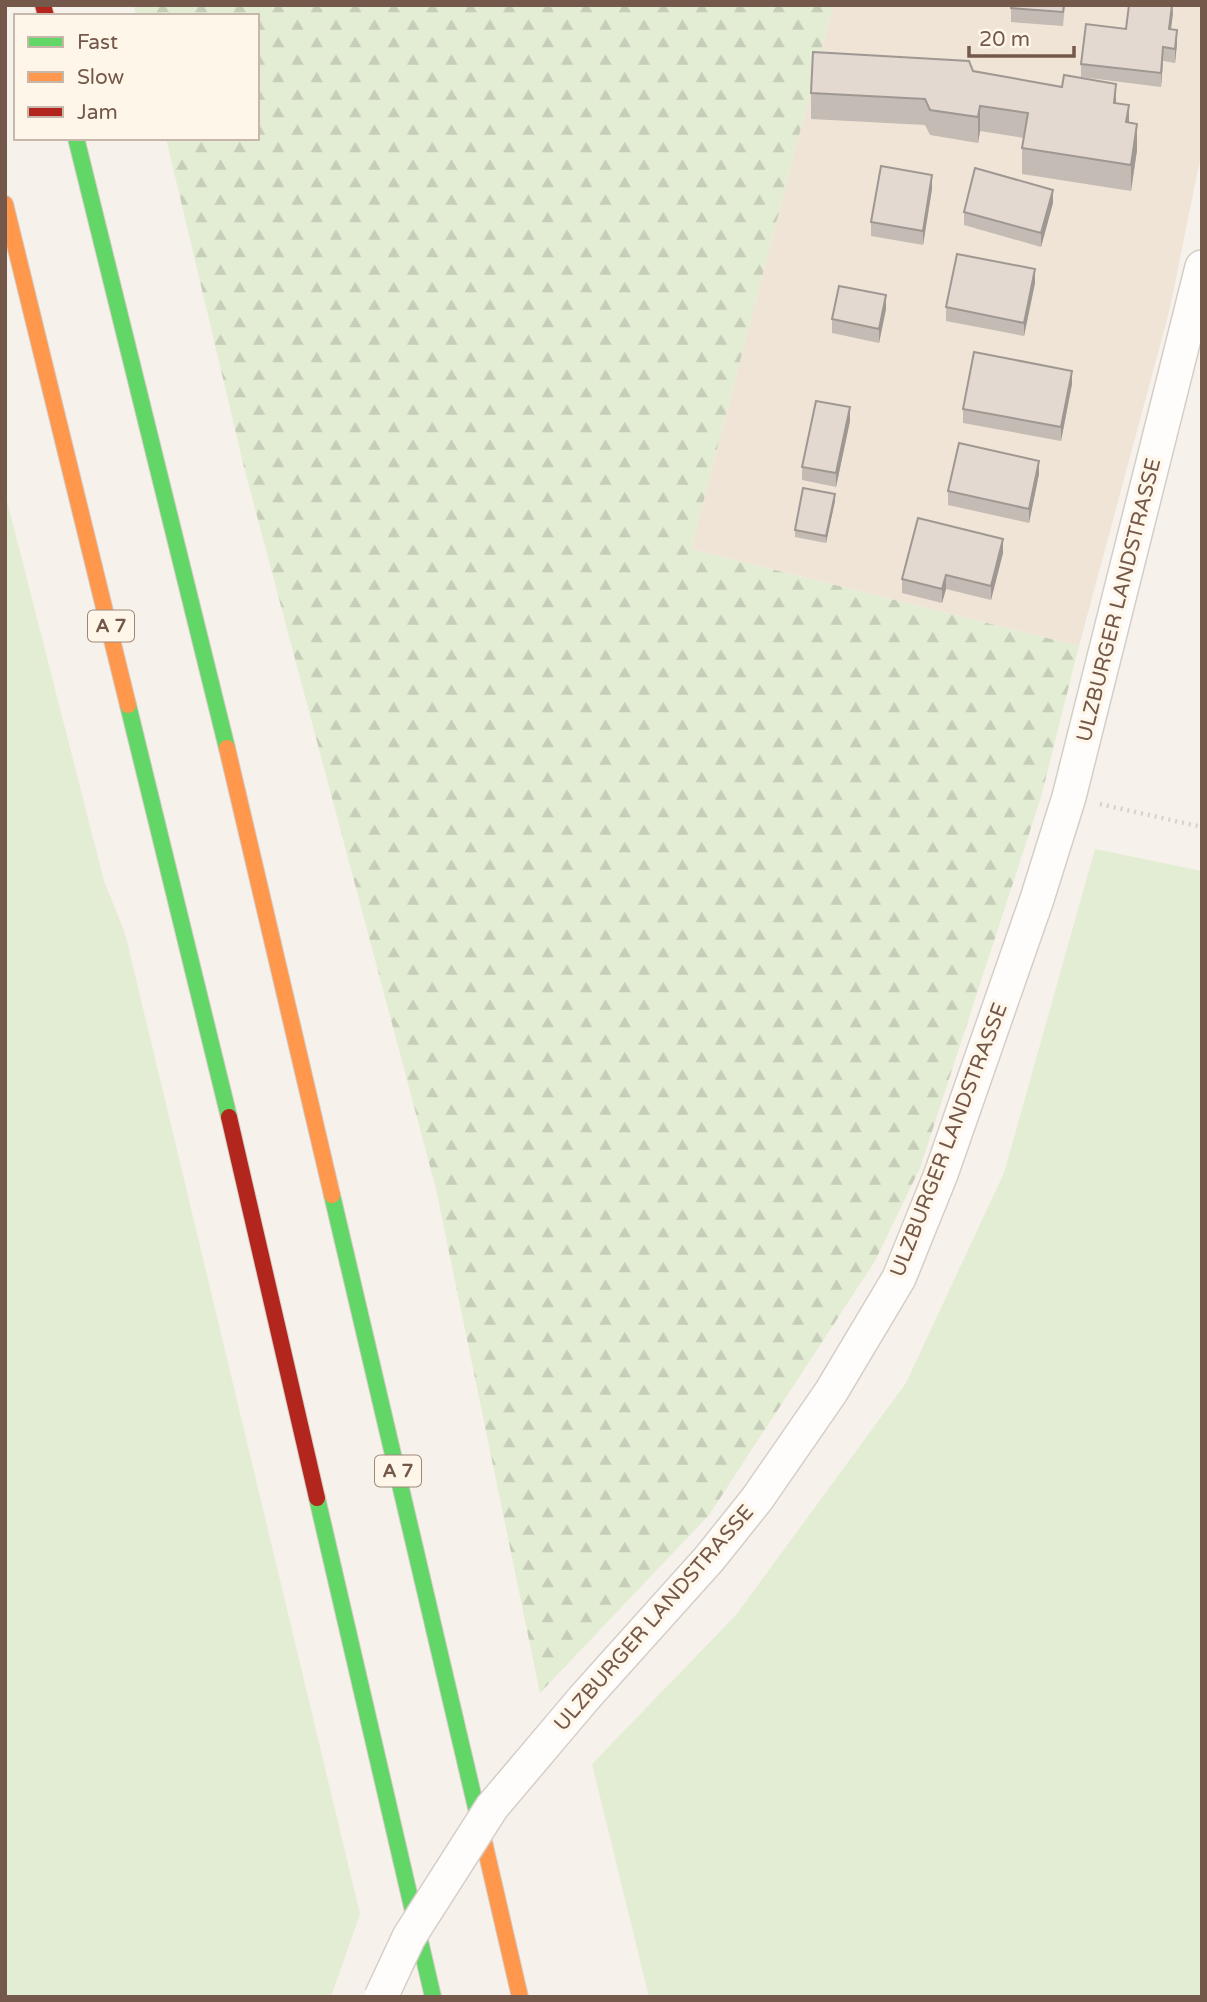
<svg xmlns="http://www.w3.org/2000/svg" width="1207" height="2002" font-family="'Varela Round',sans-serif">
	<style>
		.residential { fill: #f0e4d7 }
		.green { fill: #e3edd4 }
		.forest { fill: url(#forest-firs) }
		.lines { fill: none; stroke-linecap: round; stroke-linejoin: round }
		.street-casing { stroke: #d5cec6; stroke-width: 36 }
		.fast-casing { stroke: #d5ccc6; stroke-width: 18 }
		.slow-casing { stroke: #d5ccc6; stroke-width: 18 }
		.jam-casing { stroke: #d5ccc6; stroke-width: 18 }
		.path { stroke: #d8d0cb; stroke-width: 4.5; stroke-dasharray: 2 5; stroke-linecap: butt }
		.street { stroke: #fefdfc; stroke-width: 33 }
		.fast { stroke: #63d668; stroke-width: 16 }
		.slow { stroke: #ff974d; stroke-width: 16 }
		.jam { stroke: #b3261e; stroke-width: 16 }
		.street-bridge-casing { stroke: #d5cec6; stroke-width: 36; stroke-linecap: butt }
		.street-bridge { stroke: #fefdfc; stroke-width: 33 }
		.wall { fill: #c3bbb4 }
		.shaded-wall { fill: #9f9892 }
		.building { fill: #e3d9d1; stroke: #9f9892; stroke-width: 2 }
		.labels { text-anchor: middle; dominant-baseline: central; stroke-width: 7; stroke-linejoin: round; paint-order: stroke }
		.shield { fill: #fff6ea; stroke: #9e8779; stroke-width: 2 }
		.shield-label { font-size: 19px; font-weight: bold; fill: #745849 }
		.street-label { font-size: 21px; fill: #745849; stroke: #fff6ea }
	</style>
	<defs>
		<pattern id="forest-firs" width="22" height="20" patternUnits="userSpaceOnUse" patternTransform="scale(1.75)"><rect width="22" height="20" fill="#e3edd4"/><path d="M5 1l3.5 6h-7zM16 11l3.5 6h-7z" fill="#c6cdb8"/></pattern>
	</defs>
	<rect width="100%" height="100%" fill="#f6f1ea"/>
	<path class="residential" d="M833,5H1202V150L1169,312L1079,646L691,549Z"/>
	<path class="green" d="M5,493L104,881L125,933L360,1914L331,1997H5Z
		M1095,849L1202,871V1997H649L592,1764L736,1615L906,1383L1004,1173Z"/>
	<path class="forest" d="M134,5H833L691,549L1079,646L1041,797L920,1168L875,1261L709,1515L540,1693L436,1189L244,467L166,138H257V16H136Z"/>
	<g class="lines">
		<g class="street-casing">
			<path id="street" d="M585,1697L709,1559L757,1499L831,1392L899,1278L941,1174L1037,899L1069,797L1202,267"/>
		</g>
		<g class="fast-casing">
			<path id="fast" d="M76,138L227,748
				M128,705L229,1117
				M332,1195L478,1816
				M317,1498L433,1997"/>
		</g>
		<g class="slow-casing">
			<path id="slow" d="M5,204L128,705
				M227,748L332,1195
				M478,1816L520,1997"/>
		</g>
		<g class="jam-casing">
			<path id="jam" d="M43,5L46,16
				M229,1117L317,1498"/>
		</g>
		<path class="path" d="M1100,804L1202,827"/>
		<use href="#street" class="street"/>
		<use href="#fast" class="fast"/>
		<use href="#slow" class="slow"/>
		<use href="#jam" class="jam"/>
		<g class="street-bridge-casing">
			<path id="street-bridge" d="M381,1997L409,1937L492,1807L585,1697"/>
		</g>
		<use href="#street-bridge" class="street-bridge"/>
	</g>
	<path class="wall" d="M1011,5H1065L1063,26L1011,22Z
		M1173,5L1171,29L1177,44L1175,63L1163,61L1161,87L1081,77V64L1126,29Z
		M973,71L1116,103L1129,123L1137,150L1131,191L1022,174V148L1024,138L980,131L978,143L930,135L925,125L811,119V93Z
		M932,189L923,245L871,236V222Z
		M1053,203L1041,247L964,225V212Z
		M1035,283L1024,336L946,321V307Z
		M886,309L879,343L832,333V319Z
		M1072,384L1061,441L963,423V409Z
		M850,421L836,487L802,480V467Z
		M1039,474L1029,523L948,505V491Z
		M835,501L826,543L795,537V530Z
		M1003,553L991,600L946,589L942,603L902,593V579Z"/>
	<path class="shaded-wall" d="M1172,5L1173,14L1169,43V29Z
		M1177,30V44L1175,63V49Z
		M1163,47V61L1161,87V73Z
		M1116,84V109L1114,103Z
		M1129,105V131L1126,122Z
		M980,106V131L978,143V117Z
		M1137,124V150L1131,191V165Z
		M932,175V189L923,245V231Z
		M1053,190V203L1041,247V233Z
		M1035,269V283L1024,336V323Z
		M886,295V309L879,343V329Z
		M1072,371V384L1061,441V427Z
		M850,407V421L836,487V473Z
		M1039,461V474L1029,523V509Z
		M835,494V501L826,543V536Z
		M1003,539V553L991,600V586Z
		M946,575V589L942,603V589Z"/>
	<path class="building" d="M1011,5H1064L1063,12L1011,8Z
		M1129,5H1172L1169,29L1177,30L1175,49L1163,47L1161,73L1081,64L1086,24L1126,29Z
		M813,52L969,61L973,71L1062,87L1064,75L1116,84L1114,103L1129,105L1126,122L1137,124L1131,165L1022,148L1028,113L980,106L978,117L930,110L925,99L811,93Z
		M881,166L932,175L923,231L871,222Z
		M975,168L1053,190L1041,233L964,212Z
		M957,254L1035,269L1024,323L946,307Z
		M839,286L886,295L879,329L832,319Z
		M974,352L1072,371L1061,427L963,409Z
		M816,401L850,407L836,473L802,467Z
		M959,443L1039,461L1029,509L948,491Z
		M803,488L835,494L826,536L795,530Z
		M918,518L1003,539L991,586L946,575L942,589L902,579Z"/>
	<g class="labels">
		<g class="shield">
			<rect x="88" y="610.5" width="46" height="31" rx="5"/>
			<rect x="375" y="1455.5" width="46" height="31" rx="5"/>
		</g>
		<g class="shield-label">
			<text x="111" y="626">A 7</text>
			<text x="398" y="1471">A 7</text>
		</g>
		<g class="street-label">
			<text transform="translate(1119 600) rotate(-76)">ULZBURGER LANDSTRASSE</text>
			<text transform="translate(949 1140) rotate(-69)">ULZBURGER LANDSTRASSE</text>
			<text transform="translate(654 1618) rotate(-49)">ULZBURGER LANDSTRASSE</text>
		</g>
	</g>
	<rect width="1207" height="2002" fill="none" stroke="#745849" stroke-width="14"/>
	<rect x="14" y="14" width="245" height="126" fill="#fff6ea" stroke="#c7b7aa" stroke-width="2"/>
	<rect x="28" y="37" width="35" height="10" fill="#63d668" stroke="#c7b7aa" stroke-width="2"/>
	<text x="77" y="49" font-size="21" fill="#745849">Fast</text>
	<rect x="28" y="72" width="35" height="10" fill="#ff974d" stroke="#c7b7aa" stroke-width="2"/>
	<text x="77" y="84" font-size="21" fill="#745849">Slow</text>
	<rect x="28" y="107" width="35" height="10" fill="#b3261e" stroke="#c7b7aa" stroke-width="2"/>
	<text x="77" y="119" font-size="21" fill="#745849">Jam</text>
	<path d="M969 46v10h105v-10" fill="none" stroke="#745849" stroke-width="3.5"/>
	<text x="979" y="46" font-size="21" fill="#745849" stroke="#fff6ea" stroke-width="5" paint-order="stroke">20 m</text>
</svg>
